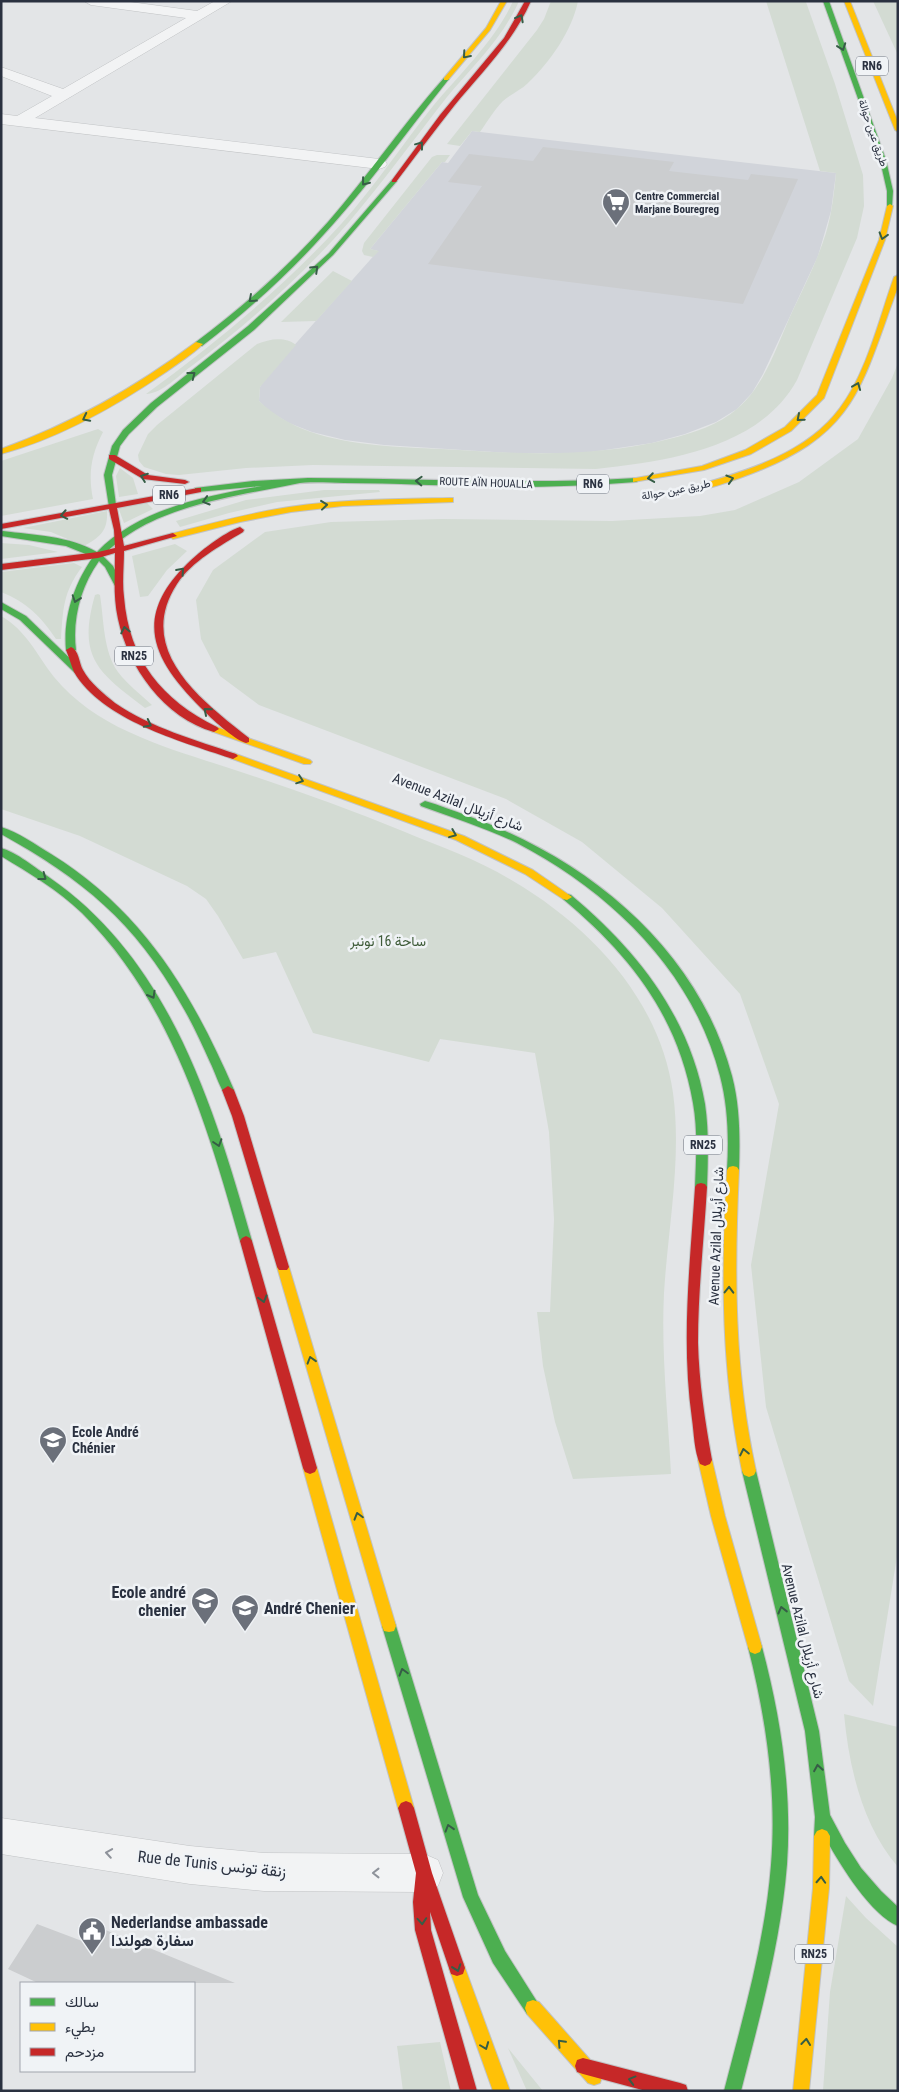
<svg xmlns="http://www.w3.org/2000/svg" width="899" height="2092" font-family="'Roboto Condensed',Vazirmatn,sans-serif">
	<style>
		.built { fill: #d1d4da }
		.green { fill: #d3dbd3 }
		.building { fill: #cbcdcf }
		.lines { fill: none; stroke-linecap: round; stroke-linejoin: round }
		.street-casing { stroke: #c1c3c5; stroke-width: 1 }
		.fast-casing { stroke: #c1c3c5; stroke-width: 2 }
		.slow-casing { stroke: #c1c3c5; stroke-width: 2 }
		.jam-casing { stroke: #c1c3c5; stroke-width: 2 }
		.street { fill: #f2f3f4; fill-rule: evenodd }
		.fast { fill: #4caf50; fill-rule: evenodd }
		.slow { fill: #ffc107; fill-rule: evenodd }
		.jam { fill: #c62828; fill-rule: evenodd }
		.oneway { stroke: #365d46 }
		.oneway2 { stroke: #8e929a }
		.labels { text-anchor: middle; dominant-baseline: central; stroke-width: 5; stroke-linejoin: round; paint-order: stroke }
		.far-street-label { font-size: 11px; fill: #2a3140; stroke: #f0f3f6 }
		.far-poi-label { font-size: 11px; font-weight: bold; fill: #2a3140; stroke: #f0f3f6; text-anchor: start }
		.shield { fill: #f0f3f6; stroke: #656b77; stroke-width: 1 }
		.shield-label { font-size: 12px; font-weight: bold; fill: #2a3140 }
		.street-label { font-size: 14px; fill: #2a3140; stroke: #f0f3f6 }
		.park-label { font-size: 14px; fill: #3e5b38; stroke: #f0f3f6 }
		.poi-label { font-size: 14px; font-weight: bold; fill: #2a3140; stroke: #f0f3f6; text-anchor: start }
		.near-poi-label { font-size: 16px; font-weight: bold; fill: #2a3140; stroke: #f0f3f6; text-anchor: start }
		.near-street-label { font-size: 16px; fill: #2a3140; stroke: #f0f3f6 }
	</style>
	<rect width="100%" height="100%" fill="#e3e5e7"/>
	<path class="built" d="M472,131L836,173L831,211L818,256L763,374L752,393L737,409L716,422L685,434L652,443L585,453H511L384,445L345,440L312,432L289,423L269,411L259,401L260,387L266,377L378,251L370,249L442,162L448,163Z"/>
	<path class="green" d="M513,1H519C503,38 472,67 447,97C414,139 383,182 349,222C303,275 249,323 193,365C180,374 162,394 146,394C216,343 284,287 342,223C375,186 402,145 433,106C459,75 497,38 513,1Z
		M551,1H578C572,31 550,62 528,83C521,90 511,94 503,101C494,110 487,122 480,132L472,131L460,146L447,144L537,30L544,19Z
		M766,1L806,2L835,84L863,175L864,206L857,238L797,380C759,449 667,461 596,469L313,465L246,468L179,475L166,474L144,467L139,461L138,455L148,434L157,425L257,344C269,339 285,336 296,345L260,387L259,401C274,415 291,425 311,432C352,446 399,447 442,449C519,454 594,458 669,439C693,433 719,425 738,408C766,384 778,342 793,310C805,285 818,259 826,233C832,213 834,193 836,173L820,171Z
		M873,1H898V55Z
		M437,155H450L445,162H442L370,249L379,251L373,257L364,255L362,251L364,243L432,157Z
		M333,271L352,281L316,321L281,322Z
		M898,363V1550L873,1706L849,1681L766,1407L751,1265L779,1104L740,994L662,908L582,842L506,799L259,705L220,676L201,639L196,600L213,570L265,532L331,522L442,519L612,521L700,516L735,510L799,482L858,439L892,378Z
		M98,429L103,432C91,455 88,474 93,499L1,516V461Z
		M120,468L133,478L138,494L119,497L116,476Z
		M324,490H379L380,492L277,502L229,513L180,527L176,521L246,500Z
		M147,503L153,509L124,523L118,507Z
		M107,511C108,531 100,537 84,546L51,532L23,528Z
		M1,543L29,545L58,552L1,559Z
		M175,544L187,551L167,570L148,596L140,597L132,556Z
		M74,563L82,567C63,592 63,610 61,639H56C41,617 27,602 1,592V572Z
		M98,594L100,595C104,620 103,651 118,672C127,684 141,695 152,705L145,708C98,672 77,658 95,595Z
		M1,616C26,630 37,655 54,677C74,701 100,719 129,732C163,748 199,758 235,770C292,789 349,809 405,832C441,847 479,860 513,881C591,927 660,1000 673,1093C682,1159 668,1227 664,1293C661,1353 668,1414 671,1474L573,1479L555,1422L543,1366L537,1312H550L554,1219L549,1132L535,1053L440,1039L429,1062L313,1033L276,952L243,959L218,916L206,899L187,886L80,836L1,809Z
		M844,1714L898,1727V1867C862,1825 849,1767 844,1714Z
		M846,1896L866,1918L898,1947V2091H823L830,1992Z
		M440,2042L451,2091H403L397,2046Z
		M508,2048L543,2091H527Z"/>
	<path class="building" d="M543,147L674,162L669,171L748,180L751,174L798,179L743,304L428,264L482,186L448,182L469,154L533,161Z
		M37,1924L82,1941L91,1924L235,1983H38L8,1969Z"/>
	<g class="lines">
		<g class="street-casing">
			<path id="street" d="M84,1H123L197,11L215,1H232L35,118L379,159L385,161L387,164L385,167L379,169L1,124V114L17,116L52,96L1,76V67L63,89L186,18L91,5Z
				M1,1818L190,1846L264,1853L424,1854L438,1860L443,1873L438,1886L424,1892L264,1891L190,1884L1,1854Z"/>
		</g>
		<g class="fast-casing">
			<path id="fast" d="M823,1H829L886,160L893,191L892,207L887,206V191L880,160Z
				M444,78L449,79C405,134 363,193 315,244C280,282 242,315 202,346H196V342C244,306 288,267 328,222C368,176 403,124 444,78Z
				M392,180L397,181L333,255L254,330L157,407L129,434L120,446L112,475L116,505L112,507H109L104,475L112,446L123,430L151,403L248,326L329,253Z
				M308,478C417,478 526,485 636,478L640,480L636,482C589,486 543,487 496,487C445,486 395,483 344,483C329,483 310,481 295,484C233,497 149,506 103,556L113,566L122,584L118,587L115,586L105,567L99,561C81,586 72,619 76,650L71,653L66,650C63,617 74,584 93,557L66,546L1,536V532L3,531C34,535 70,536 97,552C138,509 206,496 262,486L198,492H195V488L253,481Z
				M1,602L26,616L81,669V673H75L20,620L1,609Z
				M425,801C439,805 454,811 468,816C588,859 698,948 732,1076C740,1106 740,1139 739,1170L737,1173H729L727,1170C729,1139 728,1106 720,1076C693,971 611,892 517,843C486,828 453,818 421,806L420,804Z
				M1,827C18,832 36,845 51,854C143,911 192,993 234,1090L232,1093H224C218,1083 215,1072 210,1062C201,1042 192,1022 181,1004C135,922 82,879 1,834Z
				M1,848C16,852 36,868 50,878C170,961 214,1107 252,1241L250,1244H242L240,1241C207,1124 171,1001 82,913C58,890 29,873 1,856Z
				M567,894L571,895C637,950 690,1017 705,1104C709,1131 708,1159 707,1187L705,1190H697L695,1187C696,1159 698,1131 693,1103C678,1016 630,955 563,899L562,897Z
				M749,1465L754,1467L756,1471L819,1731L830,1815L845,1843L861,1868L881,1891L898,1907V1926C871,1915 841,1866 827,1841L822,1843L817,1841L814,1836L815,1817L805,1731L742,1471L744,1467Z
				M389,1620L394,1621L396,1626L478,1895L505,1951L541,2008L539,2014L533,2016L527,2014L493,1963L463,1897L382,1626L384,1621Z
				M755,1640L760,1642L762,1647C781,1718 792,1791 787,1864C781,1941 760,2016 741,2091H724C743,2017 765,1942 771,1865C777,1791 766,1718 748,1647L750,1642Z"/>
		</g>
		<g class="slow-casing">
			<path id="slow" d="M501,1H507L490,30L448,80H444V78L486,28Z
				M844,1H850L898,122V132L895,130Z
				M890,204L893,206L885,240L824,398L791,431L751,454L704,470L633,482V478H636L702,466L745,450L785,427L817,395L879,240L887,206Z
				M898,275V287C862,383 858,433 753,473C740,478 706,491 694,490V486C746,471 806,454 840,408C867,372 879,319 894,277Z
				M196,342L203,344C192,355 178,363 166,372C116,406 60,438 1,454V449C73,423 136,387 196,342Z
				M450,498H453V502L343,506L291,512L240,522L173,539L169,536L170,534C210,524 249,513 289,507C342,499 397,499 450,498Z
				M214,726L310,760L312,762L310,764H304L211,731L209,729Z
				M233,753L464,836L533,870L572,897L567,900L563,899L525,874L456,840L230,758L228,756Z
				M733,1166L737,1167L739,1170C734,1273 734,1370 756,1471L754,1475L749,1477L744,1475L742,1471C721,1370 721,1273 727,1170L729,1167Z
				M283,1262L287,1264L289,1267L396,1626L394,1631L389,1632L384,1631L382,1626L277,1267L279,1264Z
				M705,1454L710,1456L712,1460L725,1516L762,1647L760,1652L755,1654L750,1652L748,1647L711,1516L698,1460L700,1456Z
				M310,1462L315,1464L317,1468L414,1808L411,1813L406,1815L401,1813L398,1808L303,1468L305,1464Z
				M822,1829L827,1831L830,1836L829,1888L809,2091H793L813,1888L814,1836L817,1831Z
				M457,1960L463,1962L465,1968L510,2091H493L449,1968L451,1962Z
				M533,2000L539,2002L600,2071L602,2077L600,2083L594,2085L588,2083L527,2014L525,2008L527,2002Z"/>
		</g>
		<g class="jam-casing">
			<path id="jam" d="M525,1H531C513,42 482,72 454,106C434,131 415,157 396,182H392V180L440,115L504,38Z
				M109,455H115L148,475L185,480L189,482L185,484L143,479L109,459Z
				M198,488H201V492L117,508L124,546L173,533L177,536L124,551C124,566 122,582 124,597C129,660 162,700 217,727L219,729L214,732C164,718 128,667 118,619C113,597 115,575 115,553L98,558L1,570V564L98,552L115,548L114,530L109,509L1,529V524Z
				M240,527L244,530L243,532C220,546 192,561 177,584C134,650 202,701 249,738V742L246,743C233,739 211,718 201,708C153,660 132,618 187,564C199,552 223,533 240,527Z
				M71,647C79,650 79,663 83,670C90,683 104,694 115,703C151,728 196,740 236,754L238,756L233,759L230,758C180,741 102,720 74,672C71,665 69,657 66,650Z
				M228,1086L234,1090L244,1116L289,1267L287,1270H279L277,1267L232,1116L222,1090Z
				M701,1183L705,1184L707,1187C704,1239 698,1291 698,1343C699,1382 705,1421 712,1460L710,1464L705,1466L700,1464C694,1451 694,1433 692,1419C681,1341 690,1265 695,1187L697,1184Z
				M246,1236L250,1238L252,1241L317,1468L315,1472L310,1474L305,1472L303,1468L240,1241L242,1238Z
				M406,1801L411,1803L414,1808L432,1873L465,1968L463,1974L457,1976L451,1974L430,1912L431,1930L477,2091H460L415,1930L413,1902L416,1873L398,1808L401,1803Z
				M583,2058L680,2083L686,2085L688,2091H646L583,2074L577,2072L575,2066L577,2060Z"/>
		</g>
		<use href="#street" class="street"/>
		<use href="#fast" class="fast"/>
		<use href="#slow" class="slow"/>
		<use href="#jam" class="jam"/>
	</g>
	<defs><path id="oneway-chevron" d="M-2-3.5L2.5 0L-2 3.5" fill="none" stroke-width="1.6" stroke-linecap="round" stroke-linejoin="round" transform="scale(1.25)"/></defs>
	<g class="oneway">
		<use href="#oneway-chevron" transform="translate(520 18) rotate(-62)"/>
		<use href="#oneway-chevron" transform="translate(842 47) rotate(70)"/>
		<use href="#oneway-chevron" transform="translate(466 55) rotate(131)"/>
		<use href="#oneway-chevron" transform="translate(420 145) rotate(-53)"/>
		<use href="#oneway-chevron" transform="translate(365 182) rotate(128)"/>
		<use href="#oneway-chevron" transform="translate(883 236) rotate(107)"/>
		<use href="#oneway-chevron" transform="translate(315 269) rotate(-44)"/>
		<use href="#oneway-chevron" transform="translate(252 299) rotate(138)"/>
		<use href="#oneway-chevron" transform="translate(192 375) rotate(-38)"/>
		<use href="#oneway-chevron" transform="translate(857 386) rotate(-68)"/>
		<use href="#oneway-chevron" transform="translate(86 418) rotate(153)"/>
		<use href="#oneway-chevron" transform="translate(800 418) rotate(139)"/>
		<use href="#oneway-chevron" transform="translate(144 477) rotate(-160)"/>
		<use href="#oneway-chevron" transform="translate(651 478) rotate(171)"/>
		<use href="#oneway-chevron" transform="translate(730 479) rotate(-17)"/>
		<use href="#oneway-chevron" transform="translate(419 481) rotate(-178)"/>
		<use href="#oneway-chevron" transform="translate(206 501) rotate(163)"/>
		<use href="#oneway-chevron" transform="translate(324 505) rotate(-6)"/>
		<use href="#oneway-chevron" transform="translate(64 515) rotate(169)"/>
		<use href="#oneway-chevron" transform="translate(181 571) rotate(-48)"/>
		<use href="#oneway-chevron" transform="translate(76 599) rotate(109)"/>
		<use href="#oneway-chevron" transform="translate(125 630) rotate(-102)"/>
		<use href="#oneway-chevron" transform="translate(207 711) rotate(-139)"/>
		<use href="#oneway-chevron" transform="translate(148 724) rotate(27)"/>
		<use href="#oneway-chevron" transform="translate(300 780) rotate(19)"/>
		<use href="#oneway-chevron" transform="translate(453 834) rotate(22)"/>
		<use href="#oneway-chevron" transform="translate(43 877) rotate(37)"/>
		<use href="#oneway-chevron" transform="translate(152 995) rotate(60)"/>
		<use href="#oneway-chevron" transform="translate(218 1143) rotate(72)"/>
		<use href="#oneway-chevron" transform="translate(729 1290) rotate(-89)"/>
		<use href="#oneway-chevron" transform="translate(263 1299) rotate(74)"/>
		<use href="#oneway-chevron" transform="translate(311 1360) rotate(-107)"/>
		<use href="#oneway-chevron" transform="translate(744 1452) rotate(-102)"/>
		<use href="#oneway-chevron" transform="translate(358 1516) rotate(-106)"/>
		<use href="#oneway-chevron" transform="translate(782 1610) rotate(-104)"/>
		<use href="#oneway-chevron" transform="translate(403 1672) rotate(-106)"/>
		<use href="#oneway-chevron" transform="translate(818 1768) rotate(-99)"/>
		<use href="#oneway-chevron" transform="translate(449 1828) rotate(-107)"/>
		<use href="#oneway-chevron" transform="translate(821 1880) rotate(-87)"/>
		<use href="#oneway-chevron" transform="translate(422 1921) rotate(86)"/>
		<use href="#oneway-chevron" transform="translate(457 1968) rotate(71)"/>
		<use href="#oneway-chevron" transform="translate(806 2042) rotate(-84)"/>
		<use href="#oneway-chevron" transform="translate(561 2043) rotate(-133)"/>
		<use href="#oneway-chevron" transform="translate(485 2046) rotate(69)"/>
		<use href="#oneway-chevron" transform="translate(632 2080) rotate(-165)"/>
	</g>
	<g class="oneway2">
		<use href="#oneway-chevron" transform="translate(109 1853) rotate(-171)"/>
		<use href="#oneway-chevron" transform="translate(376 1873) rotate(180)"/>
	</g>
	<defs>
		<g id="supermarket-pin" transform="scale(1.4375)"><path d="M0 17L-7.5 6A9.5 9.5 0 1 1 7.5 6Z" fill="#6b707a" stroke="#f0f3f6"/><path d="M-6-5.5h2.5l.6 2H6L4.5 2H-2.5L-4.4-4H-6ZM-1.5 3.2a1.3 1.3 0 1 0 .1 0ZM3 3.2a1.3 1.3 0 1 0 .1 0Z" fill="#fff"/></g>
		<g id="school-pin" transform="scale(1.4375)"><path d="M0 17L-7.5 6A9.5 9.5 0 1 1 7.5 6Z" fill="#6b707a" stroke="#f0f3f6"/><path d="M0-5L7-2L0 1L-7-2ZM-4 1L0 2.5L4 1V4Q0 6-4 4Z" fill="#fff"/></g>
		<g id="civic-pin" transform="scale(1.4375)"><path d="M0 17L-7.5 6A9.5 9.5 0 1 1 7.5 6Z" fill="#6b707a" stroke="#f0f3f6"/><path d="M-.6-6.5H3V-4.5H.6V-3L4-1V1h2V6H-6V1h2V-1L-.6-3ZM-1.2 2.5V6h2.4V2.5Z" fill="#fff"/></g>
	</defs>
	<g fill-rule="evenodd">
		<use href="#supermarket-pin" x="616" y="202"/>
		<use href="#school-pin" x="53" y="1440"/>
		<use href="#school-pin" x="205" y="1601"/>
		<use href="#school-pin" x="245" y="1608"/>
		<use href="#civic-pin" x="92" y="1931"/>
	</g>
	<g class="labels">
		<g class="far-street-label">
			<text transform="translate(873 133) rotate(71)">طريق عين حوالة</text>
			<text transform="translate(486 483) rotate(2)">ROUTE AÏN HOUALLA</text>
			<text transform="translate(676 490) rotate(-11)">طريق عين حوالة</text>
		</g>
		<g class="far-poi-label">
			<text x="635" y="196">Centre Commercial<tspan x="635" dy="13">Marjane Bouregreg</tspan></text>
		</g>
		<g class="shield">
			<rect x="856" y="56.5" width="32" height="19" rx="4"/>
			<rect x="577" y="474.5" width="32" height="19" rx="4"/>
			<rect x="153" y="485.5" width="32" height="19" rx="4"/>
			<rect x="115" y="646.5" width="38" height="19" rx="4"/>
			<rect x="684" y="1135.5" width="38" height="19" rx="4"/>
			<rect x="795" y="1944.5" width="38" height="19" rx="4"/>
		</g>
		<g class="shield-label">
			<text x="872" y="66">RN6</text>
			<text x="593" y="484">RN6</text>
			<text x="169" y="495">RN6</text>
			<text x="134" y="656">RN25</text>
			<text x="703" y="1145">RN25</text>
			<text x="814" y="1954">RN25</text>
		</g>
		<g class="street-label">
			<text transform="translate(458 802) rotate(21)">Avenue Azilal شارع أزيلال</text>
			<text transform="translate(716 1236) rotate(-88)">Avenue Azilal شارع أزيلال</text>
			<text transform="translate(803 1631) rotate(76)">Avenue Azilal شارع أزيلال</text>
		</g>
		<g class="park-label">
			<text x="388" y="941">ساحة 16 نونبر</text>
		</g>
		<g class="poi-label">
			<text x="72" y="1432">Ecole André<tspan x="72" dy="16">Chénier</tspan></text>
		</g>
		<g class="near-poi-label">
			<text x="186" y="1592" text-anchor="end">Ecole andré<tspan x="186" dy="18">chenier</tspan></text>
			<text x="264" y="1608">André Chenier</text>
			<text x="111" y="1922">Nederlandse ambassade<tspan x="111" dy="18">سفارة هولندا</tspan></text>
		</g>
		<g class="near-street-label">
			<text transform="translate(212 1864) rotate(6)">Rue de Tunis زنقة تونس</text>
		</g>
	</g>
	<rect width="899" height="2092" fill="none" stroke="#2a3140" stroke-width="5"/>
	<rect x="20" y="1982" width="175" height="90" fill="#f0f3f6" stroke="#a1a5ad"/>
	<rect x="30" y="1998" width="25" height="8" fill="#4caf50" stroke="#a1a5ad"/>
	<text x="65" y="2007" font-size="15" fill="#2a3140">سالك</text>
	<rect x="30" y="2023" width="25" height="8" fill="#ffc107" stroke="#a1a5ad"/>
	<text x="65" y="2032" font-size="15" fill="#2a3140">بطيء</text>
	<rect x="30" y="2048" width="25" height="8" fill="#c62828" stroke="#a1a5ad"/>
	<text x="65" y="2057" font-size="15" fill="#2a3140">مزدحم</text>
</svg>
